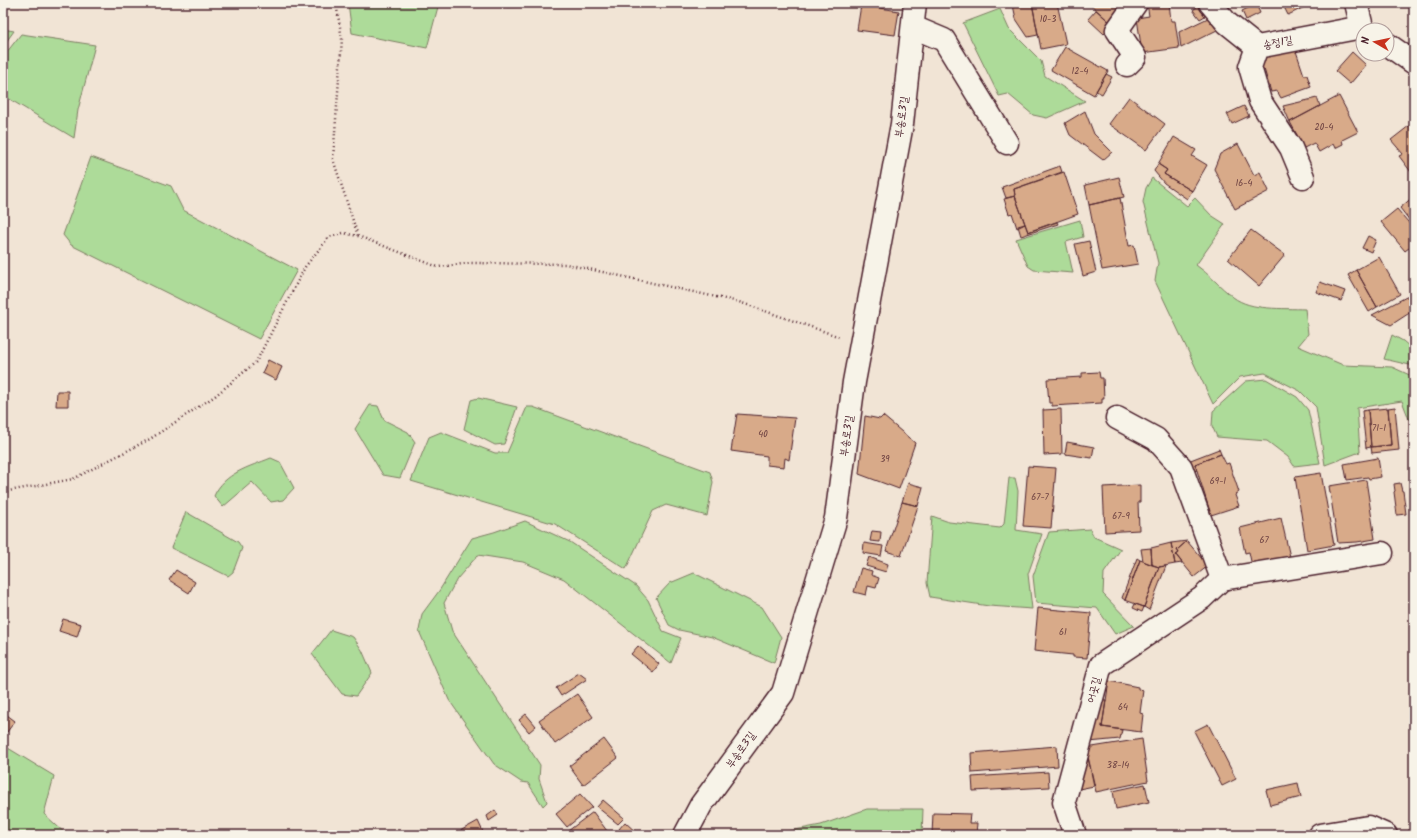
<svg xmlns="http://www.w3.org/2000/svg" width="1417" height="838" font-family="Kalam,'Poor Story',sans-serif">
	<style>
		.green { fill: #addb99; stroke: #7c7d62 }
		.building { fill: #d8aa89; stroke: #4a1f2b }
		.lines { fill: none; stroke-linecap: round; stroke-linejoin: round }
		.minor-casing { stroke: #4a1f2b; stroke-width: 25 }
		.path { stroke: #4a1f2b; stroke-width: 2.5; stroke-dasharray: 1 3; stroke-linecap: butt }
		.minor { stroke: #f7f3e8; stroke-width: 22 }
		.labels { text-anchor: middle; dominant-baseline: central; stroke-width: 3; stroke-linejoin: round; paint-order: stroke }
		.number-label { font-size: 9px; fill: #6e4242 }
		.street-label { font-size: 11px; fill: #4a1f2b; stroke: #f7f3e8 }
	</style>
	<rect width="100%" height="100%" fill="#f1e4d5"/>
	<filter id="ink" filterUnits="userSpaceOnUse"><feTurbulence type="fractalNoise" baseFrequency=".025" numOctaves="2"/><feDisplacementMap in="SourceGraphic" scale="8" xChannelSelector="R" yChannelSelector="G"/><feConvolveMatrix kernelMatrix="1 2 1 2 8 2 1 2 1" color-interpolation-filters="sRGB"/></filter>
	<g filter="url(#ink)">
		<path class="green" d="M348,3H439L427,48L352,33Z
			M501,3H530V6L508,7Z
			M1000,9L1009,29L1041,61L1045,76L1085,101L1047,118L1033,115L1008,94L999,96L963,23Z
			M3,29L14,31L3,46Z
			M21,34L95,45L78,110L74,138L11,100L3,93V57Z
			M91,157L171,186L183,210L297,270L259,339L71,245L63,235Z
			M1152,178L1187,206L1195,198L1211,215L1225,224L1196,265C1209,274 1220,287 1233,297C1251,311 1283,308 1305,309L1308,334L1298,346L1343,365L1392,367L1414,377V419H1409L1402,401L1357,408L1360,452L1325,465L1316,407L1300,391L1265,373L1240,377L1213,404L1155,281L1158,263L1143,202L1146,188Z
			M1080,220L1083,237L1066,242L1073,273L1034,270L1028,266L1016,239Z
			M1392,335L1403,341L1411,348L1414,349V366L1384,359Z
			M1266,379L1297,397L1308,410L1320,463L1294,466L1288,457L1267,441L1217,437L1212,426L1213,411L1246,381Z
			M478,398L517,407L504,444L495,445L464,429L471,400Z
			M370,405L378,406L384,420L408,432L415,442L400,478L383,475L355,429Z
			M527,407H533L710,472L713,482L707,516L666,505L653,511L626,569L555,524L411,481L429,437L441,432L495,453H507Z
			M271,458L280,462L294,488L283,500L271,502L252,482L223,507L214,496C224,473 249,467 271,458Z
			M1009,478H1015L1018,491L1016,530L1042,534L1028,574L1032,609L989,606L930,597L927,583L932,516L949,522L1000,528L1004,524Z
			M186,512L238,542L242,548L233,572L228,576L171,548Z
			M525,521L570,542L636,586L648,600L663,631L681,638L671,663L564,579L523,562L478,555L457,579L444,603L452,631L540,765L539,779L547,802L543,806L528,783L521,782L494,764L449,700L419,631L422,614L439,591L472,538L494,532Z
			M1090,529L1094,537L1121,549L1104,573L1103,594L1134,626L1115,634L1097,608L1036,603L1033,576L1049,532Z
			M694,573L762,607L781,637L774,663L712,637L679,630L669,625L656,598L670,583Z
			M331,630L353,637L362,650L372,673L356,696L342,694L312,654Z
			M3,745L54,776L44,814L67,835H3Z
			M867,809H923L922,835H769L821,825Z"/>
		<path class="building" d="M1024,3H1032L1038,35L1028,37L1016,19L1013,5Z
			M1032,3H1057L1066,44L1041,49Z
			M1089,3H1132L1113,25Z
			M1147,3H1169L1171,21H1175L1179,48L1142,53L1137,18L1149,16Z
			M1282,3H1313L1288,15Z
			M1256,4L1260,13L1246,20L1242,11Z
			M861,5L899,11L895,35L857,30Z
			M1198,6L1205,16L1200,19L1193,10Z
			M1096,10L1113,25L1104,34L1088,19Z
			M1208,18L1217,30L1181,48L1179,32Z
			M1065,47L1108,71L1094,95L1051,70Z
			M1295,48L1304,75H1307L1311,87L1281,98L1277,91L1271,92L1264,69L1260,70L1266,53Z
			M1352,52L1366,65L1350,84L1335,71Z
			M1106,74L1112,77L1102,94L1096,91Z
			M1339,96L1358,132L1342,140L1343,144L1335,148L1333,144L1319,152L1314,143L1304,148L1290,122Z
			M1129,97L1165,124L1146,150L1109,124Z
			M1317,98L1320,106L1290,122L1283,106Z
			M1244,106L1249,116L1232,124L1227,114Z
			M1085,111L1094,134L1112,152L1103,160L1070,135L1065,123Z
			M1414,122V176L1399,156L1403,154L1391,140Z
			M1174,137L1196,150L1192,156L1207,165L1192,191L1164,174L1167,170L1158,164Z
			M1238,144L1254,175L1260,172L1269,191L1235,209L1214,169L1220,154Z
			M1158,164L1167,170L1164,174L1192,191L1187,199L1164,183L1154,171Z
			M1060,166L1062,172L1014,189L1015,196L1006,198L1002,187Z
			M1064,172L1078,214L1028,232L1015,196L1014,189Z
			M1119,177L1124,197L1089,205L1085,185Z
			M1015,196L1025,224L1017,228L1012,213L1009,214L1004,199Z
			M1414,196V226L1400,208Z
			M1120,198L1129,246L1134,245L1138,264L1102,270L1089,205Z
			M1397,209L1414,229V244L1405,251L1381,222Z
			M1057,222L1058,224L1021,236L1018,226L1025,224L1028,232Z
			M1251,230L1285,255L1259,286L1228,259Z
			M1368,236L1376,240L1371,252L1362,248Z
			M1089,241L1096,272L1083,276L1075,244Z
			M1379,257L1400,294L1377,307L1356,270Z
			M1356,270L1377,307L1369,312L1348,275Z
			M1320,282L1345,291L1341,301L1316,292Z
			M1414,293V310L1391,325L1372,315Z
			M1414,326V335L1410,330Z
			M268,360L282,367L276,380L262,373Z
			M1099,372L1100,378H1103L1104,399H1102V403L1052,406V403H1049L1047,379L1082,377V373Z
			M57,391H68V406H56Z
			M1395,407L1399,450L1372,453L1371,447L1391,445L1388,408Z
			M1388,408L1391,445L1371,447L1368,410Z
			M1061,409L1062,454L1044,455L1043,410Z
			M1368,410L1371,447L1366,448L1362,411Z
			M737,414L795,418L789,460L785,458L784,467L767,465V456L731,451Z
			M865,416L880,419L883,416L915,443L899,489L859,474Z
			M1067,442L1094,447L1092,458L1065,454Z
			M1219,449L1221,454L1195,464L1197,470L1192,472L1188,461Z
			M1221,454L1226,464L1229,463L1239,492L1235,495L1239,506L1211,515L1195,464Z
			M1378,458L1381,477L1369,479L1368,477L1347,480L1344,464Z
			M1028,466L1056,468L1051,528L1023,526Z
			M1321,473L1334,545L1307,550L1295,477Z
			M1366,480L1375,539L1357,542L1338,543L1329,486Z
			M908,483L923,487L918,506L902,502Z
			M1400,483L1402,491H1403L1406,514L1397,515L1394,492L1395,491L1394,484Z
			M1140,485V502H1138L1139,530L1105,532L1103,487Z
			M902,502L918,506L901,556L886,551Z
			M1281,518L1290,557L1252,566L1249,552L1245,553L1240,528Z
			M872,531L881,532L880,542L870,541Z
			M1187,541L1208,566L1194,577L1176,555L1179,553L1177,550Z
			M1187,541L1177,550L1179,553L1176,555L1182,563L1175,564L1171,543Z
			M864,543L883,546L881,556L863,553Z
			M1171,543L1175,564L1159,567L1152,565L1151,548Z
			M1151,548L1152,565L1143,561L1141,549Z
			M869,557L888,564L886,572L866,566Z
			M1137,558L1140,560L1125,600L1122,598Z
			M1140,560L1159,567L1144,607L1125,600Z
			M1166,566L1149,610L1144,607L1159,567Z
			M861,568L872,571L871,575L879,578L876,588L868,586L866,595L854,592Z
			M176,570L195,582L189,593L169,580Z
			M1135,604L1144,607L1142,612L1133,608Z
			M1038,608L1091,613L1087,658L1073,657V655L1034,651Z
			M63,619L81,624L77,637L59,631Z
			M638,646L659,664L653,672L631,654Z
			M579,673L587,679L561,696L556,688Z
			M1109,681L1138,687V689L1143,690L1140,713L1143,714L1141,732L1102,727Z
			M577,694L593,717L555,744L539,720Z
			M1099,699L1106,700L1102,727L1122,730L1120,739L1089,742Z
			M3,712L15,721L7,732L3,729Z
			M526,714L536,726L529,732L519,720Z
			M1208,724L1236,779L1222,786L1194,731Z
			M604,739L618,758L583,785L569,766Z
			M1142,739L1148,781L1096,792L1086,748Z
			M1057,746L1058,766L972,773L971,753Z
			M1086,748L1094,786L1079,789Z
			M1048,772L1049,787L973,791L972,777Z
			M1298,783L1301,797L1270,805L1266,790Z
			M1145,784L1149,802L1116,809L1113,791Z
			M580,794L592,807L567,827L556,814Z
			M603,800L624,818L618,824L597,807Z
			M495,810L498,815L489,821L487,816Z
			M593,812L610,835H571L568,831Z
			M933,813L970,814L969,823H977L976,835H932Z
			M478,821L484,834L462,835L460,831Z
			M625,822L639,835H627L619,829Z"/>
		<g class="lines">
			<g class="minor-casing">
				<path id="minor" d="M1210,3L1227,23L1257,47L1362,27
					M1356,3L1362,27
					M913,27L944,40L1007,143
					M1387,44L1414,63
					M1257,47L1250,67L1260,101L1291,148L1303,177
					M1127,65L1135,57L1117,30L1136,3
					M1117,418L1156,439L1181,467L1222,579
					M685,835L701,805L783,693L836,518L854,382L902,124L915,3
					M1075,835L1064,802L1101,665L1202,598L1222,579L1382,553
					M1320,835L1368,827L1386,835"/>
			</g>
			<path class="path" d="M336,3L342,39L333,159L358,236
				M3,492L73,479L150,439L215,396L256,362L305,267L329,237L343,233L358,236L438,267L470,263L566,264L739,302L840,337"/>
			<use href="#minor" class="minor"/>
		</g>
	</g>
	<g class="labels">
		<g class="number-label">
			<text x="1048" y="19">10-3</text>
			<text x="1080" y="71">12-4</text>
			<text x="1324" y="127">20-4</text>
			<text x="1244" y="183">16-4</text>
			<text x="1379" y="428">71-1</text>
			<text x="763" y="434">40</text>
			<text x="885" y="459">39</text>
			<text x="1218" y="481">69-1</text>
			<text x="1040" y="497">67-7</text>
			<text x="1121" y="516">67-9</text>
			<text x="1264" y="540">67</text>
			<text x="1063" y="632">61</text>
			<text x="1123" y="707">64</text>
			<text x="1118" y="765">38-14</text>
		</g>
		<g class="street-label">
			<text transform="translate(1278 43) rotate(-11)">송정1길</text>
			<text transform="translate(902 117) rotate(-82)">부송로3길</text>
			<text transform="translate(847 436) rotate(-82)">부송로3길</text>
			<text transform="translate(1094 690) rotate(-75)">어곳길</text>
			<text transform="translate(741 750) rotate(-54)">부송로3길</text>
		</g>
	</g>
	<rect width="1417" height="838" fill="none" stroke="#f7f3e8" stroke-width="16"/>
	<rect x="8" y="8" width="1401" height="822" fill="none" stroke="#4a1f2b" stroke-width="1.5" filter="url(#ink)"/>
	<g transform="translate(1375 42) rotate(279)"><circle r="19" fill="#f7f3e8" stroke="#b29e9c"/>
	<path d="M0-3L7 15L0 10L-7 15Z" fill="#c8321e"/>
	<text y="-6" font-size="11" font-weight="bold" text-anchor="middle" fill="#4a1f2b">N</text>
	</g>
</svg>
